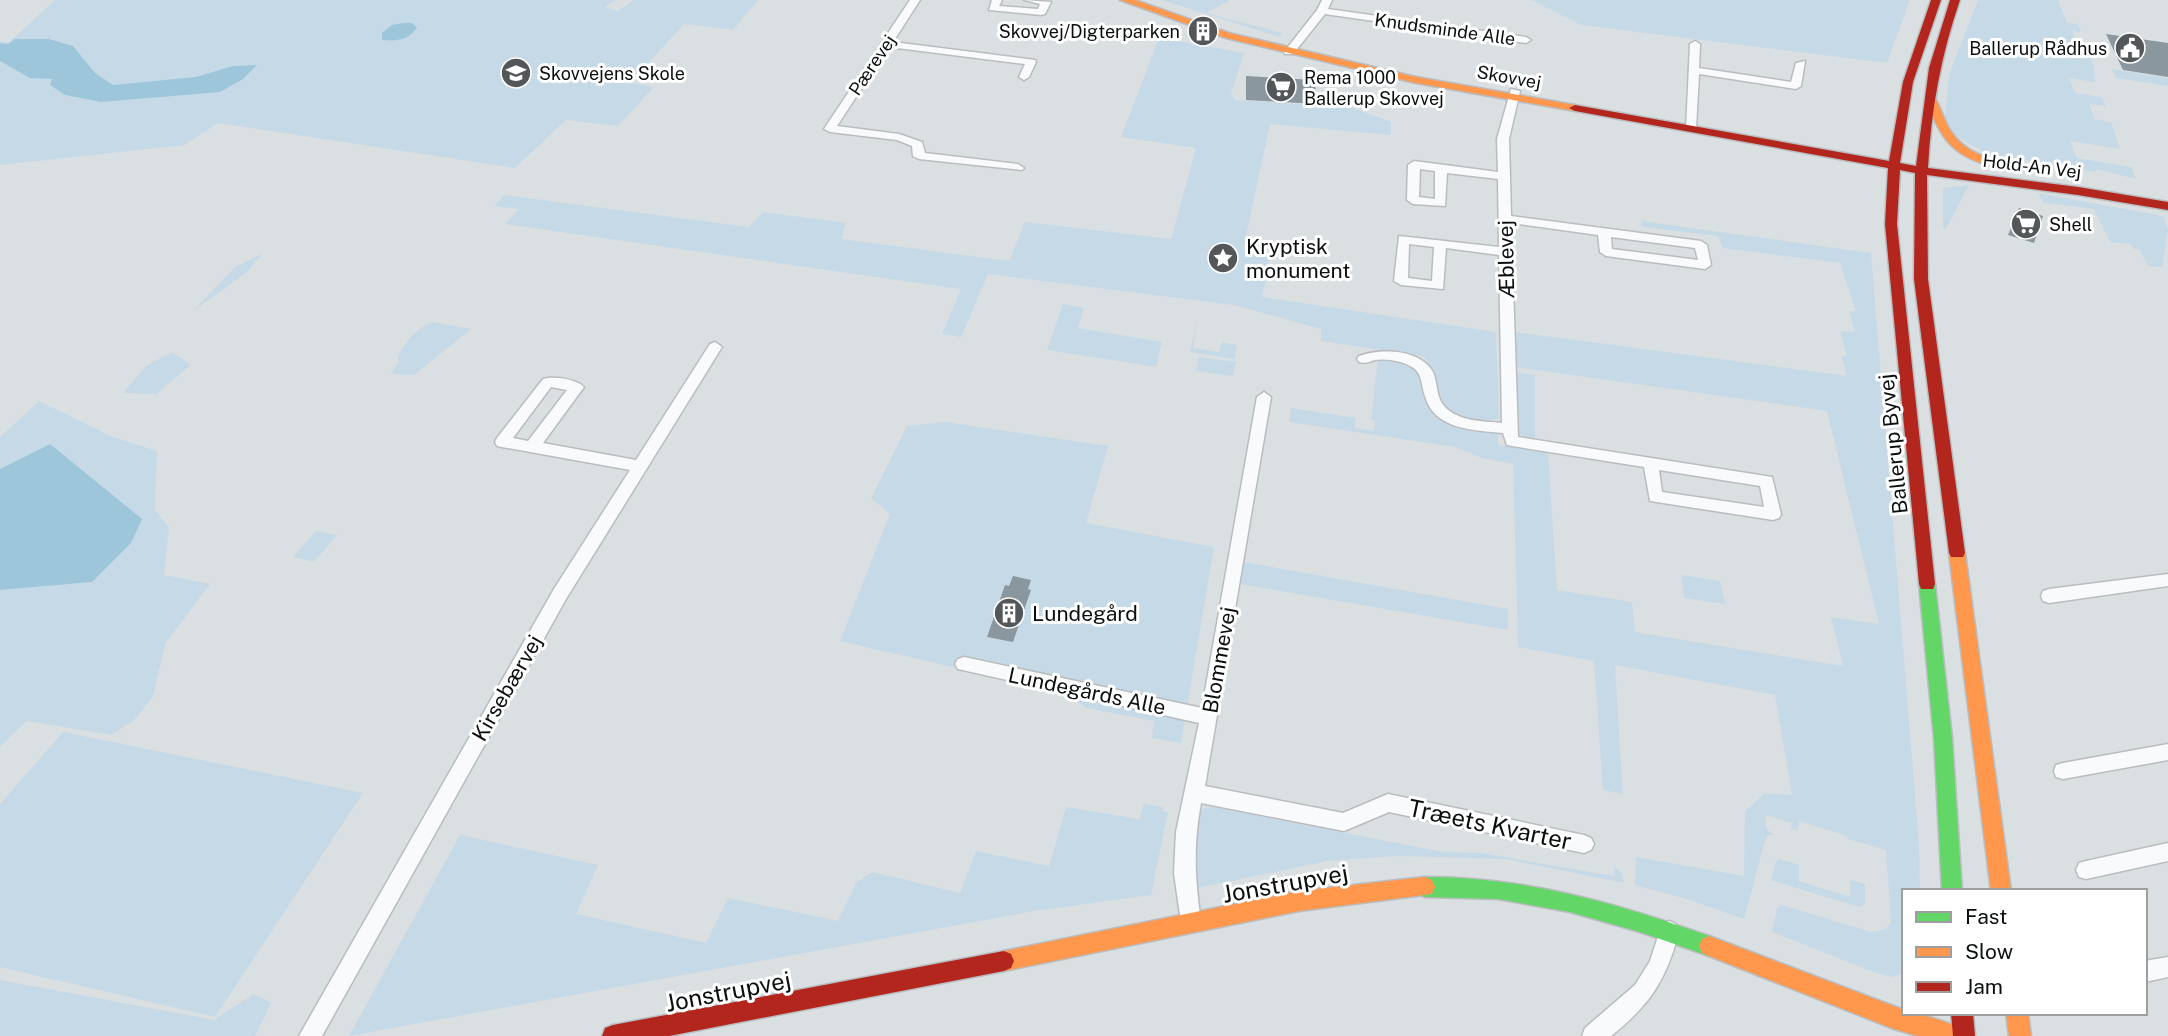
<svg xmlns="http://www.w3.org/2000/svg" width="2168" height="1036" font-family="'Public Sans',sans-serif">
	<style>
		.green { fill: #c5dae6 }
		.water { fill: #9ec6db }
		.building { fill: #8a979e }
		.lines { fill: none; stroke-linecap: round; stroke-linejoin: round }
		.street-casing { stroke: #babdbf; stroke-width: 3 }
		.fast-casing { stroke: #babdbf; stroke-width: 3 }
		.slow-casing { stroke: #babdbf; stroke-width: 3 }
		.jam-casing { stroke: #babdbf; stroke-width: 3 }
		.street { fill: #f9fafb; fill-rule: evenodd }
		.fast { fill: #63d668; fill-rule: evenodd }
		.slow { fill: #ff974d; fill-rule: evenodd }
		.jam { fill: #b3261e; fill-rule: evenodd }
		.labels { text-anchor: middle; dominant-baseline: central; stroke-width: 6; stroke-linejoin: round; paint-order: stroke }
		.far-street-label { font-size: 18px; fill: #0b0e0f; stroke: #fff }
		.far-poi-label { font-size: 18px; fill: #0b0e0f; stroke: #fff; text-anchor: start }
		.poi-label { font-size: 21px; fill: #0b0e0f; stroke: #fff; text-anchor: start }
		.street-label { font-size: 21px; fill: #0b0e0f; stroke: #fff }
		.near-street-label { font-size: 24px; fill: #0b0e0f; stroke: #fff }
	</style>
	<rect width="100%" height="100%" fill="#dadfe2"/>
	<path class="green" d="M55,0H616L604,7L618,11L634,0H758L733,30L684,24L630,83L654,87L618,126L566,120L515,168L218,123L185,145L0,165V41L8,43Z
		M1162,0H1230L1206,13L1282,33L1280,37Z
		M1531,0H1910L1887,63L1581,25Z
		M1978,0H2058L2067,23L2078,24L2081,32L2072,31L2074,38L2083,40L2094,66L2095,82L2069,78L2075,93L2102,97L2106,106L2089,104L2094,119L2111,122L2120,149L2070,141L2077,158L2131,167L2136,179L2096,169L2097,172L1987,154L1955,135L1945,117L1949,75Z
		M1159,38L1244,53L1231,94L1235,100L1350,107L1391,122V135L1270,124L1243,250L1270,257L1262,297L1496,332L1499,419L1491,421L1455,416L1447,410L1427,360L1422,356L1321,341V329L1234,305L988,274L961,337L942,334L961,289L505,224L519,209L495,206L504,195L748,227L764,212L846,223L841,239L1009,261L1025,222L1171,239L1196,148L1121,137Z
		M2112,69L2168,78V86L2116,78Z
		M1969,185L1946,229L1943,228V188Z
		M2038,193L2163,216L2168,229L2162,267L2148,266L2139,249H2134L2130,244L2110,242L2094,209L2044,203Z
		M1641,221L1871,253L1919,845L1920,891H1904V973L1892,977L1876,973L1772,932L1777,908L1782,905L1871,932L1886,929L1891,923L1886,850L1848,839L1847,836L1799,821L1798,831L1792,829L1791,823L1766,815V828L1773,835H1768L1764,845L1744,919L1687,899L1635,885L1636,857L1744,876L1745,811L1765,793L1792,795L1775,695L1615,665L1623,794L1603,790L1594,661L1518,647L1513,464L1482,458L1455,447L1289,422L1291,408L1356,418L1355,428L1374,431L1375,421L1371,420L1378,359L1412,364L1418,368L1434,416C1452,430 1476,429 1497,433L1498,445L1548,452L1557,590L1632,602L1635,632L1843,666L1831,617L1879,624L1827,411L1516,367L1515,332L1847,376L1841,356H1847L1840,331L1855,332L1849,312L1856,311L1840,263L1723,248L1718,236L1642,227Z
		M262,254L247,272L192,312L235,267Z
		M1063,304L1084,308L1078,328L1162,342L1156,367L1047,350Z
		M1197,321L1193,348L1219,352L1222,342L1237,345L1235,359L1190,352Z
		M432,322L471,329L414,375L391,374L399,362L398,357C404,343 417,327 432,322Z
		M172,352L191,365L156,394L123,393L146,366Z
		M1199,357L1236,362L1233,376L1196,371Z
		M1514,372L1535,375V440L1516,433Z
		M39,401L113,437L157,451L155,510L169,527L164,575L210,584L165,644L153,697L134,720L112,735L27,721L0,747V590L92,582L50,444L0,469V437Z
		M945,422L1108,446L1086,523L1214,547L1181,743L1152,738L1154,721L1087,708L1076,701L982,674L840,641L890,514L871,498L907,426Z
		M316,531L337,535L314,562L293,557Z
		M1244,562L1508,609V630L1240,584Z
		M1681,575L1720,581L1725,604L1684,598Z
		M63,732L363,793L215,1017L0,967V804Z
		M1144,804L1163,807V811L1168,812L1151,895L1034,911L349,1036L460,835L598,865L576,914L706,943L728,898L838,921L856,883L872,872L960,893L976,851L1049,866L1066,807L1139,819Z
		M1213,807L1443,852L1481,853L1614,876V866L1622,874L1624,883L1506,859L1398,856L1327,861L1193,889L1198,813L1205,808Z
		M1780,859L1799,865V881L1850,897V880L1865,884V904L1860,907L1852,905L1771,880L1776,861Z
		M0,980L214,1020L254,994L271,1003L255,1036H0Z"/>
	<path class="water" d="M403,23H412L417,27C409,41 396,41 382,40V33L392,25Z
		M15,39H49L73,46L95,73L113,85L196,77L233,66L257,65L243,79L220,92L101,102L65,95L50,85L52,79L30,78L0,61V43L8,44Z
		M50,444L142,519L131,543L92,582L0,590V469Z"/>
	<path class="building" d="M2106,34L2168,43V77L2123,70Z
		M1246,76L1315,80L1317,104L1246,100Z
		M2019,208L2043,216L2034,243L2008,235Z
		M1013,576L1031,580L1028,589L1031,590L1013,642L987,637L1005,585L1009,586Z"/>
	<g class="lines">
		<g class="street-casing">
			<path id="street" d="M910,0H920L893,42L1035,60L1036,62L1029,77L1024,80L1019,77L1025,64L889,47L837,126L899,134L922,142L925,153L1018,164L1024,168L1022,170L919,159L913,156L912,146L897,140L830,132L824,129Z
				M992,0H1002L999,6L1038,9L1040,4L1024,0L1051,2L1045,14L1041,15L989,10Z
				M1322,0H1332L1328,9L1526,37L1531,40L1526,43L1325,14L1293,54H1285L1284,52L1317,10Z
				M1695,41L1700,44L1699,68L1791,82L1796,63L1805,61L1801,86L1796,89L1699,74L1696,128L1686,130L1690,44Z
				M1511,89L1520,91L1509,139L1511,216L1701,241L1707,245L1711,265L1705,269L1606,256L1600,252L1598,235L1511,223L1518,437L1772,477L1781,514L1779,518L1773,520L1650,501L1644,467L1512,446L1507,445L1503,433C1474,430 1434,430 1425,396C1421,385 1423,374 1412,367C1403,361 1386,358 1375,360C1368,362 1366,364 1359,362L1357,359L1359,356C1381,348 1420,349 1433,372C1438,384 1436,398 1445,407C1460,422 1483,421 1502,423L1499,255L1446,248L1443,289L1401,285L1394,281L1399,236L1499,247L1498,179L1447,173L1445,206L1413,204L1407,200L1408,165L1414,161L1498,172L1497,139ZM1420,169L1435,171V199L1419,197ZM1611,237L1695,248L1698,260L1612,249ZM1409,244L1434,247L1432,281L1408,278ZM1659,470L1760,486L1764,507L1662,492Z
				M715,342L722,347L566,599L322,1036H299L554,589L630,470L502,447L497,446L495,442L497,438L543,379C554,376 576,379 584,387L543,443L636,460L710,344ZM551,387L567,390L528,441L513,438Z
				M1264,392L1271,397L1205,786L1343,813L1388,794L1584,835L1591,838L1594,844L1591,850L1584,853L1389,812L1344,831L1201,803C1193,846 1195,879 1201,922L1198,929L1191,932L1184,929L1181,922L1174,873L1176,832L1199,723L958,669L955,664L958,659L964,657L1202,708L1257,397Z
				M2168,574V586L2049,603L2043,601L2041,596L2043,591L2049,589Z
				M2168,744V760L2063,779L2056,777L2054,771L2056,765L2063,763Z
				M2168,843V861L2086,879L2079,877L2076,870L2079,863L2086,861Z
				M1669,921L1676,924L1679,931C1667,979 1650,1005 1611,1036H1582L1585,1028L1635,985L1650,961L1662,924Z
				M2168,957V977L2145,982V961Z"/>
		</g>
		<g class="fast-casing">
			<path id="fast" d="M1927,577L1933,579L1935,584L1952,738L1962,891H1942L1934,738L1919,584L1921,579Z
				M1425,877C1525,877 1616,903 1709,936L1716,939L1719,946L1716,953L1709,956L1640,932L1570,912L1498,899L1425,897L1418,894L1415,887L1418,880Z"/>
		</g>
		<g class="slow-casing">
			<path id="slow" d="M1120,0H1135L1229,33L1416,77L1575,105L1581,108L1575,111L1416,83L1226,38Z
				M1928,100H1936C1941,109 1944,120 1950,130C1966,156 1995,160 2022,167V171C2013,173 2004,170 1995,167C1954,157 1941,140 1927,102Z
				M1957,547L1963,549L1965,553L2011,891H1991L1949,553L1951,549Z
				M1425,877L1432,880L1435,887L1432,894L1299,911L1004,971L997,968L994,961L997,954L1004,951L1299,891Z
				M1709,936L1904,1010V1013C1922,1013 1943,1021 1961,1028L1964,1036H1918L1894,1029L1709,956L1702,953L1699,946L1702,939Z
				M2006,1013H2028L2031,1036H2009Z"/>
		</g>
		<g class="jam-casing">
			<path id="jam" d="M1931,0H1941L1913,82L1900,163L1916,166L1929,68L1950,0H1960C1941,55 1931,110 1928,168L2078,187L2168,202V210L2078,195L1927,175L1928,279L1965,553L1963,557H1951L1949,553L1914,279L1915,173L1900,170L1897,224L1935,584L1933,589H1921L1919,584L1885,224L1888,168L1575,111L1569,108L1575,105L1889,161L1903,82Z
				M1004,951L1011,954L1014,961L1011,968L1004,971L669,1036H602L605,1028L613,1025Z
				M1951,1013H1973L1975,1036H1953Z"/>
		</g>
		<use href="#street" class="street"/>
		<use href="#fast" class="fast"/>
		<use href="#slow" class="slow"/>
		<use href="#jam" class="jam"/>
	</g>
	<defs>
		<g id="building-disc" transform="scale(1.575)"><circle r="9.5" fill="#535759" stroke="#fff"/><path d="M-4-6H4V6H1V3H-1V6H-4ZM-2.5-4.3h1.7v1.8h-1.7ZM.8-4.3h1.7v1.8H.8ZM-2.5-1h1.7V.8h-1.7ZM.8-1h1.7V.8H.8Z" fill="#fff"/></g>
		<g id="civic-disc" transform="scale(1.575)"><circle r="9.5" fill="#535759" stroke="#fff"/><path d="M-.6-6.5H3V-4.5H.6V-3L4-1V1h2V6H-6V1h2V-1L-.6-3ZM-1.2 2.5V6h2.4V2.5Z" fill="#fff"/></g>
		<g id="school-disc" transform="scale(1.575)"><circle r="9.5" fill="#535759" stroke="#fff"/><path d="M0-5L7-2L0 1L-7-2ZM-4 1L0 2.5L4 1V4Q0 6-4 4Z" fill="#fff"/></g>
		<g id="supermarket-disc" transform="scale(1.575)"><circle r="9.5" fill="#535759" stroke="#fff"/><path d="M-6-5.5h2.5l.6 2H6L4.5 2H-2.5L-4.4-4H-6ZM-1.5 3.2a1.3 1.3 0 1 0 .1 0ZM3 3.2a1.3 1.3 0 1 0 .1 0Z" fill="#fff"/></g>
		<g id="sight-disc" transform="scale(1.575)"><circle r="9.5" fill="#535759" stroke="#fff"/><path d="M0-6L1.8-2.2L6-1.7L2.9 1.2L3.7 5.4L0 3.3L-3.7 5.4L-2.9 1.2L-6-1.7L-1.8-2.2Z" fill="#fff"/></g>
	</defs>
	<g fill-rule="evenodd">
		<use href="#building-disc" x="1203" y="31"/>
		<use href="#civic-disc" x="2130" y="48"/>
		<use href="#school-disc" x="516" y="73"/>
		<use href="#supermarket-disc" x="1281" y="87"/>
		<use href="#supermarket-disc" x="2026" y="224"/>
		<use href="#sight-disc" x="1223" y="258"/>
		<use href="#building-disc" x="1009" y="613"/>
	</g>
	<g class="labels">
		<g class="far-street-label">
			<text transform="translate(1445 29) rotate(8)">Knudsminde Alle</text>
			<text transform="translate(872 65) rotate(-56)">Pærevej</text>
			<text transform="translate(1509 77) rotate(10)">Skovvej</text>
			<text transform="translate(2032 166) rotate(7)">Hold-An Vej</text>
		</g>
		<g class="far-poi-label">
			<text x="1180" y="31" text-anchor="end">Skovvej/Digterparken</text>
			<text x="2107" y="48" text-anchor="end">Ballerup Rådhus</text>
			<text x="539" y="73">Skovvejens Skole</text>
			<text x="1304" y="77">Rema 1000<tspan x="1304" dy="21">Ballerup Skovvej</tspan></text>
			<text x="2049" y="224">Shell</text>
		</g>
		<g class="poi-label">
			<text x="1246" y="246">Kryptisk<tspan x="1246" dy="24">monument</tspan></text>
			<text x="1032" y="613">Lundegård</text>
		</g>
		<g class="street-label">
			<text transform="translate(1506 259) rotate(-91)">Æblevej</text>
			<text transform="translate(1893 444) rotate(-96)">Ballerup Byvej</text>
			<text transform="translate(1219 660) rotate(-80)">Blommevej</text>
			<text transform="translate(507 688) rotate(-60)">Kirsebærvej</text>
			<text transform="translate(1087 691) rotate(12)">Lundegårds Alle</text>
		</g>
		<g class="near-street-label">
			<text transform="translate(1490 824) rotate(12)">Træets Kvarter</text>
			<text transform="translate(1285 883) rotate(-10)">Jonstrupvej</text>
			<text transform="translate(728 991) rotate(-11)">Jonstrupvej</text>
		</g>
	</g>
	<rect x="1902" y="889" width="245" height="126" fill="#ffffff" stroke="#9d9f9f" stroke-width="2"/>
	<rect x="1916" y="912" width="35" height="10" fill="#63d668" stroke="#9d9f9f" stroke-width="2"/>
	<text x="1965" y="924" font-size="21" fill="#0b0e0f">Fast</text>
	<rect x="1916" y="947" width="35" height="10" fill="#ff974d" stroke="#9d9f9f" stroke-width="2"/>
	<text x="1965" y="959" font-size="21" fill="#0b0e0f">Slow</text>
	<rect x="1916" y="982" width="35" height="10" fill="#b3261e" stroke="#9d9f9f" stroke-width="2"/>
	<text x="1965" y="994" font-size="21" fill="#0b0e0f">Jam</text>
</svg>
